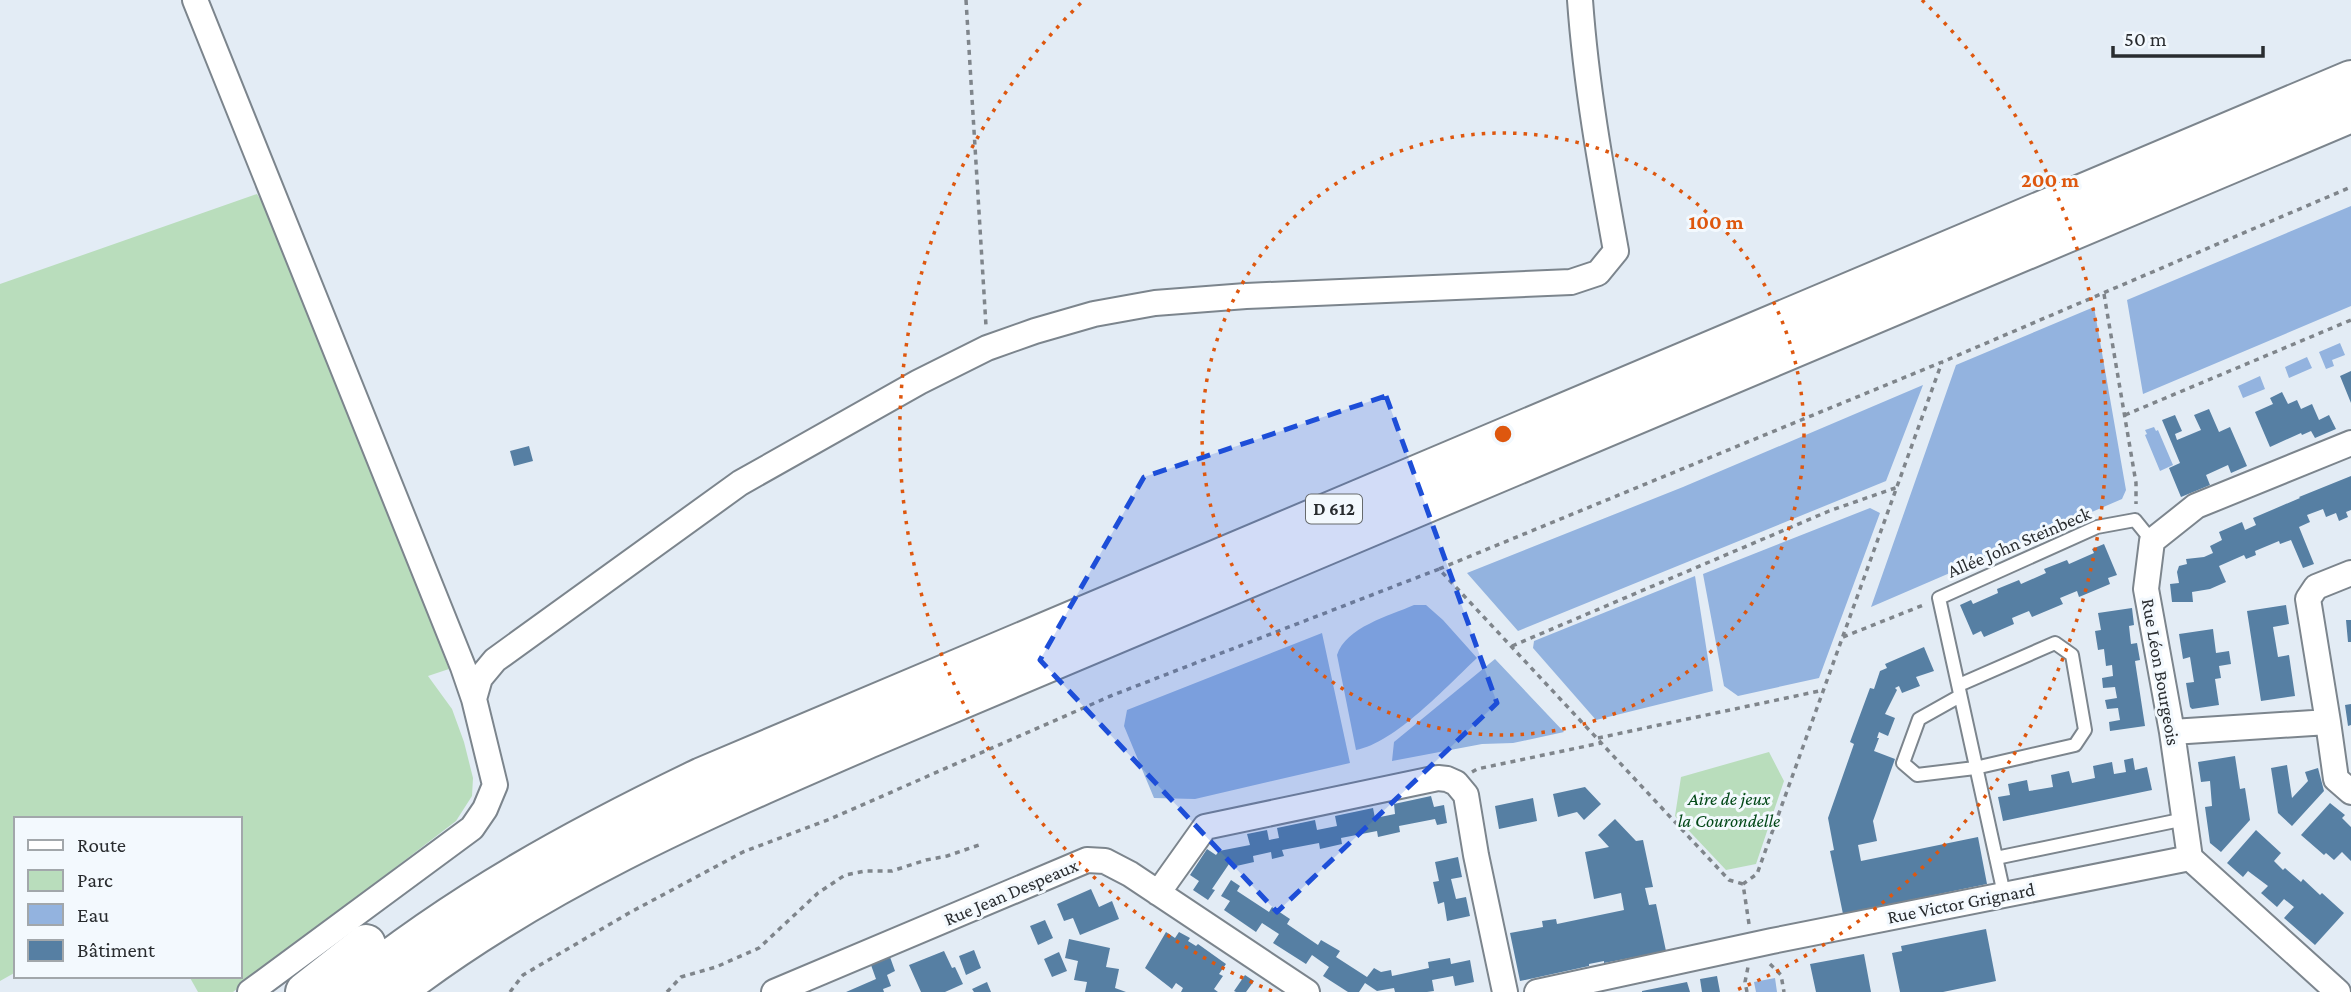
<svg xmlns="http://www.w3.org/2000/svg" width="2351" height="992" font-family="'Crimson Pro',serif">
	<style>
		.green { fill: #b9ddbc }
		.water { fill: #93b3df }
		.building { fill: #567fa3 }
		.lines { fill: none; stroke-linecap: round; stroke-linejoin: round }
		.service-casing { stroke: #7c858d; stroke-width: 16 }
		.minor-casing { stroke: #7c858d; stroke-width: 28 }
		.trunk-casing { stroke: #7c858d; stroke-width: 42 }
		.path { stroke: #7f858b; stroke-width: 3.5; stroke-dasharray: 5 5; stroke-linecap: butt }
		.service { stroke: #fff; stroke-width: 12 }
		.minor { stroke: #fff; stroke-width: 24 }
		.trunk { stroke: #fff; stroke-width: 38 }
		.marked { fill: #1d4ed8; fill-opacity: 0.2; stroke: #1d4ed8; stroke-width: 5; stroke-dasharray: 14 9; stroke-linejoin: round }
		.ring { fill: none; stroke: #de570e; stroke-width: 3.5; stroke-dasharray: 3.5 7 }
		.labels { text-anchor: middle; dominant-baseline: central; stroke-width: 6; stroke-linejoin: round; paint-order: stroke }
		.shield { fill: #f3f9fe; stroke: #666a6d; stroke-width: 2 }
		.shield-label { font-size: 18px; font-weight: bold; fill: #292c2f }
		.street-label { font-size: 19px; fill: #292c2f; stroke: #f3f9fe }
		.park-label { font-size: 19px; font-style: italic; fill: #024817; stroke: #f3f9fe }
		.centre { fill: #de570e; stroke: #f3f9fe; stroke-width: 3.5 }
		.ring-label { font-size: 21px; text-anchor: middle; font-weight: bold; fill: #de570e; stroke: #f3f9fe; stroke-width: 6; stroke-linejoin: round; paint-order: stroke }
	</style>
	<rect width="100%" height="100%" fill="#e3ecf5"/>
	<path class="green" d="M257,194L281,235L449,669L428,676L452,709L464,742L473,778L472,796L456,821L233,992H198L189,976H240V819H16V972L0,981V284Z
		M1769,752L1784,781L1756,864L1726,870L1675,816L1681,777Z"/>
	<path class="water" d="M2351,206V306L2143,394L2127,300Z
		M2094,307L2126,490L2122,499L1871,607L1956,365Z
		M2340,343L2345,355L2332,360L2334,366L2326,369L2319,352Z
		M2307,357L2312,368L2289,378L2285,367Z
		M2260,376L2265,389L2243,398L2238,386Z
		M1923,385L1886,481L1518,631L1467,573L1683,487Z
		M2154,427L2156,431L2158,430L2173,465L2160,471L2145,435L2147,434L2145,430Z
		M1870,508L1880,513L1819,678L1738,696L1724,686L1703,574Z
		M1695,576L1713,691L1596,720L1533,648L1534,641Z
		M1414,605H1426L1443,620L1477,658C1447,686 1395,743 1356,750L1337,655C1346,627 1389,616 1414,605Z
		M1322,633L1350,763L1195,799L1154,798L1124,726L1127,710Z
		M1495,659L1564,732L1513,743L1482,744L1392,761L1394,742Z
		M1775,978L1777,992H1756L1754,982Z"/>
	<path class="building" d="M2351,371V403L2340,376Z
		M2282,392L2288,404L2297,400L2301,409L2312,404L2319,420L2329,415L2336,429L2315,438L2311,431L2302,435L2301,433L2270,447L2255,412L2273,404L2270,398Z
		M2209,409L2219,432L2230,427L2247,466L2231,473L2228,465L2206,475L2210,485L2181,497L2169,468L2180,463L2162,420L2175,415L2182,431L2175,434L2177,440L2201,430L2194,415Z
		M529,446L533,461L514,466L510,451Z
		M2351,476V510L2346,512L2348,517L2339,521L2336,513L2326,517L2323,509L2307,515L2310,522L2299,527L2314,564L2303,568L2291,540L2280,544L2279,541L2255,551L2256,555L2246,559L2244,555L2219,566L2226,582L2210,589L2192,592L2193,602H2172L2170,584L2179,583L2177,572L2179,566L2187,564L2186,559L2204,557L2213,553L2210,546L2222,540L2219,532L2242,522L2245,530L2256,525L2253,518L2300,498L2299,497Z
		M2104,544L2117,575L2108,578L2110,584L2079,597L2077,591L2060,598L2063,604L2032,617L2029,611L2012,618L2014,624L1984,637L1981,631L1973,635L1960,605L1971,600L1973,604L1998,593L1997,589L2019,580L2021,584L2046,573L2044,569L2067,560L2069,564L2094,553L2092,549Z
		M2286,605L2289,624L2273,627L2278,657L2289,655L2295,696L2261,701L2247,611Z
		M2132,608L2134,625L2129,626L2131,644L2137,643L2140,660L2135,661L2145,726L2110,731L2109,722L2120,720L2118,708L2107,709L2105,700L2117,698L2115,687L2103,688L2102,678L2113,676L2112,665L2106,666L2104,649L2098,650L2095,631L2101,630L2098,613Z
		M2346,620H2351V642H2348Z
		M2213,629L2216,653L2229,651L2231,664L2219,666L2221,678L2215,679L2219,705L2192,709L2190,707L2186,683L2194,682L2190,657L2183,659L2179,634Z
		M1924,647L1934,671L1916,677L1920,686L1902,693L1899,686L1895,688L1897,690L1885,714L1895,718L1888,736L1879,732L1877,738H1879L1874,751L1895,759L1873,821L1877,841L1858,845L1861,861L1978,837L1987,884L1843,914L1830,851L1834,850L1828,818L1854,744L1850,742L1870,688L1874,689L1880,671L1887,668L1885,664Z
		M2351,704V725L2348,726L2345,705Z
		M2235,756L2240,789L2245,788L2250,820L2221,852L2210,843L2205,807L2212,806L2210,781L2201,782L2198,762Z
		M2133,758L2135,770L2147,767L2152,790L2003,821L1998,797L2010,795L2008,784L2027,780L2029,791L2053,787L2051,775L2069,771L2072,783L2095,778L2093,766L2112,762L2114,774L2126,772L2124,760Z
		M2287,765L2292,798L2308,781L2305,772L2318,768L2324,791L2292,826L2278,813L2271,768Z
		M1585,787L1601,804L1584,820L1577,812L1558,817L1553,794Z
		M1431,796L1434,807L1444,805L1447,823L1437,825L1435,819L1399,826L1400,832L1378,837L1377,831L1341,838L1342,844L1320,849L1319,843L1282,850L1284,856L1272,859L1271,852L1253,856L1254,862L1232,867L1229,864L1212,889L1215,890L1208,900L1193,890L1199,881L1190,875L1207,849L1216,855L1219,851L1250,845L1247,834L1267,830L1269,840L1279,838L1277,828L1315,820L1317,830L1337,826L1335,816L1373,808L1375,818L1395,814L1394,804Z
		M1533,798L1537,821L1499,829L1495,806Z
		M2330,803L2345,815L2342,818L2351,827V861L2342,852L2334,860L2326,853L2324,855L2301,835Z
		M1615,819L1636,841L1643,840L1653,887L1645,888L1649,905L1656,904L1666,951L1604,963V961L1589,964V966L1520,981L1510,933L1543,927L1542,921L1556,919L1557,924L1624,910L1621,893L1594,899L1585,852L1609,847L1598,835Z
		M2256,830L2281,853L2274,861L2283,870L2285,868L2301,882L2303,879L2320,895L2322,893L2344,913L2315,945L2284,918L2294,907L2284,899L2277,907L2261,893L2268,886L2248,871L2243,877L2227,863Z
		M1458,857L1462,877L1451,879L1456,899L1466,897L1470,916L1447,921L1444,902L1438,904L1433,882L1439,881L1435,862Z
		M1231,880L1240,886L1237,891L1269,912L1272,907L1290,919L1287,924L1318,945L1321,940L1340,951L1336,957L1367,977L1374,968L1381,972L1391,970L1392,976L1429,968L1428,962L1450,958L1451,964L1470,960L1474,982L1455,986L1453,976L1432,980L1434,991L1427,992H1395L1394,988L1377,991L1365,983L1359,992H1348L1323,976L1329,967L1312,955L1306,964L1273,943L1279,934L1262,923L1256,932L1224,910L1230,901L1221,896Z
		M1091,889L1099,907L1112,901L1119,919L1080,935L1073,918L1064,921L1057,904Z
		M1045,920L1053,938L1038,945L1030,926Z
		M1986,929L1996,981L1943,992H1900L1892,953L1902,951L1901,946Z
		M1166,932L1175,938L1179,932L1190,938L1188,941L1196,946L1198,944L1226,964L1219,974L1223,976L1214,989L1218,992H1181L1183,988L1176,983L1172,989L1145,968Z
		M1069,939L1110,948L1106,967L1119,969L1115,988L1126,992H1085L1087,982L1074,980L1078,961L1065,958Z
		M974,950L981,968L966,975L959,956Z
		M944,951L952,968L955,967L963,984L945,992H921L909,965Z
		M1059,952L1067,971L1052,977L1044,959Z
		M1864,954L1871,992H1816L1810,964Z
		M890,957L895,971L887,975L891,986L883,989L884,992H846L876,979L871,965Z
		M1245,975L1254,981L1246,992H1236L1234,991Z
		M1717,976L1720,992H1702L1700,979Z
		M987,982L991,992H974L972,989Z
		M1687,982L1690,992H1642V991Z"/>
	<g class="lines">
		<g class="service-casing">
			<path id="service" d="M1959,685L2055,643L2072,655L2085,730L2075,745L1975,768L1917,775L1903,763L1919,719L1960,696
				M1996,858L2185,819
				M2004,894L1939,598L2097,527L2135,520L2152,541"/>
		</g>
		<g class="minor-casing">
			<path id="minor" d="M195,0L463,667L474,699L495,785L485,809L472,828L250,992
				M474,699L480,678L495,660L740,483L919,382L987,348L1035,331L1094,314L1155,303L1246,296L1571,282L1598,273L1616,251C1601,168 1586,85 1580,0
				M2328,722L2308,599L2316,587L2351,573
				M2172,732L2328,722L2336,779L2351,792
				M2190,858L2172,732L2146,589L2152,541L2196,506L2351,443
				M1158,893L1205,827L1438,778L1447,779L1456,783L1466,795L1476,855L1505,992
				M774,992L1087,860L1105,861L1130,874L1307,992
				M1537,992L1772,941L2190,858L2338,992"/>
		</g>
		<g class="trunk-casing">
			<path id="trunk" d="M305,992L366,944
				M347,992C458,902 573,839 702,777L2351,80
				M395,992C540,880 706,809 872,737L2351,113"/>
		</g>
		<path class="path" d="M966,0L986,326
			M2104,294L2136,483V504
			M2125,415L2351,320
			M1843,637L1926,604
			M1512,646L1829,511L1898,487
			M1598,738L1824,690
			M1472,772L1477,769L1601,743
			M1743,884L1729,880L1439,569L1942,362L2351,187
			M1749,924L1743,884L1757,874L1942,362
			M1770,964L1781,975L1784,992
			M510,992L523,975L629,913L743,852L830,819L1113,695L1439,569
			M667,992L681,977L716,967L759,948L818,893L845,875L865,871H892L926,860L947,856L982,844
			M1747,992L1745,982L1748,967"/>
		<use href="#service" class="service"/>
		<use href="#minor" class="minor"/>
		<use href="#trunk" class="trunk"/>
	</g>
	<path class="marked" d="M1386,396L1497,703L1277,912L1040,660L1144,477Z"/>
	<g class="ring">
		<circle cx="1503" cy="434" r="301"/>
		<path d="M1272 991A603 603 0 0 1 1084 0M1922 0A603 603 0 0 1 1734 991"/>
	</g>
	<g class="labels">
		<rect class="shield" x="1306" y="494.5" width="56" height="29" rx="5"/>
		<g class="shield-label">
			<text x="1334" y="509">D 612</text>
		</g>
		<g class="street-label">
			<text transform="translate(2019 542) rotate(-23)">Allée John Steinbeck</text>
			<text transform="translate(2161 672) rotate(80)">Rue Léon Bourgeois</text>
			<text transform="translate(1011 892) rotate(-23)">Rue Jean Despeaux</text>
			<text transform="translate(1961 903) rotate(-11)">Rue Victor Grignard</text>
		</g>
		<g class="park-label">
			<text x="1729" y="798">Aire de jeux<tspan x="1729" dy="22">la Courondelle</tspan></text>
		</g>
	</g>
	<circle cx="1503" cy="434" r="10" class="centre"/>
	<g class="ring-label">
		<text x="2050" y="187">200 m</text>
		<text x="1716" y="229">100 m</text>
	</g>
	<rect x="14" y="817" width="228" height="161" fill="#f3f9fe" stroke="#a2a7ab" stroke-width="2"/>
	<rect x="28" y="840" width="35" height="10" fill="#ffffff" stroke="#a2a7ab" stroke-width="2"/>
	<text x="77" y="852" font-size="21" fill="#292c2f">Route</text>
	<rect x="28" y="870" width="35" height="21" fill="#b9ddbc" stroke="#a2a7ab" stroke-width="2"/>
	<text x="77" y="887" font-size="21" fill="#292c2f">Parc</text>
	<rect x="28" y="904" width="35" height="21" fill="#93b3df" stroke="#a2a7ab" stroke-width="2"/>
	<text x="77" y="922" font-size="21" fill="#292c2f">Eau</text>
	<rect x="28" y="940" width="35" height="21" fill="#567fa3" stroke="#a2a7ab" stroke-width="2"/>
	<text x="77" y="957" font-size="21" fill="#292c2f">Bâtiment</text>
	<path d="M2113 46v10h150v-10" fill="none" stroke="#292c2f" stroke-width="3.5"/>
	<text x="2124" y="46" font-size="21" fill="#292c2f" stroke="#f3f9fe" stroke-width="5" paint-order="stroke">50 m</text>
</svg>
